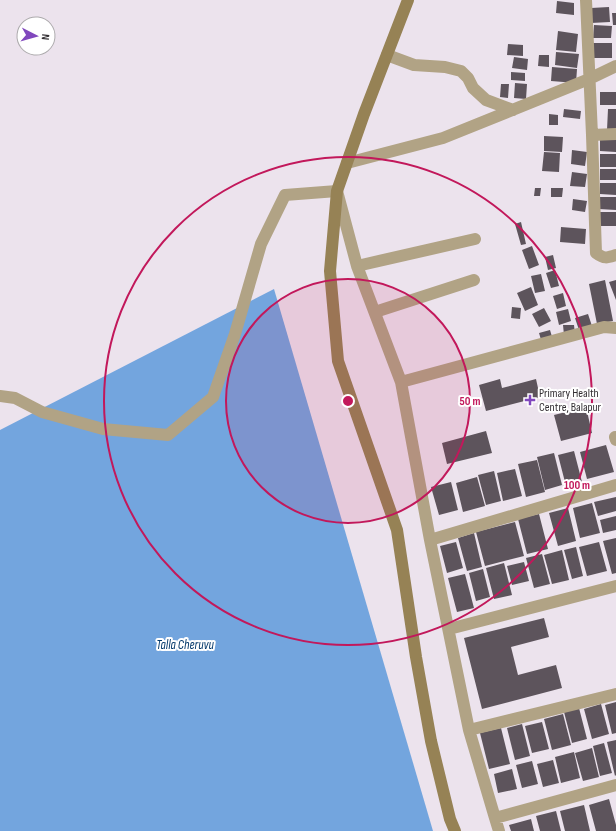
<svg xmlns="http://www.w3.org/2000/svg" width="616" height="831" font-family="'Sofia Sans Condensed',sans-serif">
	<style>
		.water { fill: #73a5de }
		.building { fill: #5d545c }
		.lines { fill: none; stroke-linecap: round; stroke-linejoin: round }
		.street { stroke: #b1a385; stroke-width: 12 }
		.secondary { stroke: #968255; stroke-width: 12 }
		.ring { fill: none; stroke: #c2185b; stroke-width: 2 }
		.poi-dot { fill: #8047bd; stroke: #fff; stroke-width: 1.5 }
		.labels { text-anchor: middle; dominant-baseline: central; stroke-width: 4; stroke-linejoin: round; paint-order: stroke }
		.poi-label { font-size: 12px; fill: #322e32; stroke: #fff; text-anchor: start }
		.water-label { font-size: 13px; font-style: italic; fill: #003669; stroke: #fff }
		.centre { fill: #c2185b; stroke: #fff; stroke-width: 2 }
		.ring-label { font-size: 12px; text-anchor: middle; font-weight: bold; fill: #c2185b; stroke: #fff; stroke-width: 4; stroke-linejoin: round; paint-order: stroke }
	</style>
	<rect width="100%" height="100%" fill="#ece3ed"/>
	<path class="water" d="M274,289L433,831H0V430Z"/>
	<path class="building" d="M557,1L574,3V15L556,13Z
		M609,7L610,22L591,23V8Z
		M612,13H616V25H613Z
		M594,25L612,26L611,38H593Z
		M558,31L578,34L576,52L556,50Z
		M589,43H612V58H589Z
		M508,44L523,45V56L507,55Z
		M556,52L579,54L577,68L555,65Z
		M539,55H549V67L538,66Z
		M514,57L528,59L527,70L512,68Z
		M552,67L577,69L576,83L551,81Z
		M511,72L525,73V81L511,80Z
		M515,83L527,84L526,99L514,98Z
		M501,84H509L508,98L500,97Z
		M600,92H616V105H600Z
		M564,109L581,111L580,119L563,117Z
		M608,109H616V130H607Z
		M549,114L558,115V125H549Z
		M544,136L563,137L562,152L544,151Z
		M600,140H616V152L600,151Z
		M572,150L587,152L585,166L571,164Z
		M544,152L560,153L559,172L542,171Z
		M600,154H616V167H600Z
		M600,169H616V180H600Z
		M572,172L587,174L585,187L570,186Z
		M600,183H616V195L600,194Z
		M535,188H541L540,196H534Z
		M551,188H563L562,197H551Z
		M600,197H616V210L599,209Z
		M573,199L587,201L585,212L572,210Z
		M599,212H616V226H599Z
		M521,222L526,244L521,245L515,224Z
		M561,227L586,229L585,244L560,242Z
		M532,246L539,265L529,269L522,250Z
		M553,255L556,268L548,270L545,257Z
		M555,270L559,286L551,288L546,273Z
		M541,274L545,291L535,293L531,276Z
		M605,280L613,321L597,324L589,284Z
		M616,280V300L609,282Z
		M531,287L538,305L525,311L517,293Z
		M563,293L566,306L557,309L553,296Z
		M512,307L521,308L520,319L511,318Z
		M544,308L551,321L539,327L532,314Z
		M568,309L571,321L559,325L556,312Z
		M588,314L592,326L579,330L575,318Z
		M563,325H574L575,334L564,335Z
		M550,330L553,340L542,343L539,333Z
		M500,379L502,388L536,379L540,397L486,411L479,385Z
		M586,407L592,433L561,441L554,415Z
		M486,431L492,453L447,464L442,443Z
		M606,445L614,472L587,479L580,452Z
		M574,451L582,482L566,486L558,455Z
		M554,453L562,485L545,490L537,457Z
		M537,460L545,492L526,497L518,464Z
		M515,469L522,496L503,501L497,473Z
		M494,471L501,501L486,505L478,475Z
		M477,477L485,506L463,512L456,483Z
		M451,482L458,510L439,515L431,487Z
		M616,497V511L598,516L594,502Z
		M592,503L600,533L580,538L573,508Z
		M568,508L576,541L558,546L549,513Z
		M539,514L548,549L527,554L518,519Z
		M616,516V530L603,533L600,520Z
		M515,522L524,556L485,566L476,532Z
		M474,533L482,567L467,571L458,538Z
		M616,538V573L612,574L603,541Z
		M456,542L463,568L447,573L440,546Z
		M599,542L607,571L587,576L579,547Z
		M576,547L583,576L572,579L564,550Z
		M562,550L569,580L552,584L544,555Z
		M542,554L550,584L534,588L526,558Z
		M524,562L529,581L512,585L507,566Z
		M504,563L512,595L494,599L486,568Z
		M483,569L490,597L476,601L469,573Z
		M465,574L474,608L457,612L448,578Z
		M544,618L549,637L511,647L518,675L556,665L562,688L482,709L464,638Z
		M616,702V733L612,734L605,705Z
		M601,704L609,734L592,739L584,709Z
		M579,708L587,739L572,743L564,712Z
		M563,714L571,745L552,750L544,719Z
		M542,722L549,749L532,753L525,726Z
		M522,724L530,756L515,760L507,728Z
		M501,728L510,764L489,769L480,733Z
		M616,740V775L615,776L607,742Z
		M604,743L612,773L600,776L593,746Z
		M592,748L599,777L583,781L575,753Z
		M574,752L580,778L561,783L555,757Z
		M553,760L559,783L543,787L537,764Z
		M532,761L538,784L522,788L516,765Z
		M512,769L517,789L498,793L494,774Z
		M609,799L616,825V831H596L589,805Z
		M584,805L590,831H565L560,811Z
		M556,811L561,831H540L536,816Z
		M531,819L534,831H511L509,825Z"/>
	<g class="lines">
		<path class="street" d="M586,0L592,135L596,253C604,259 607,258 616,255
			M387,55L414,65L445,67L461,71L468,78L473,88L486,100L513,110
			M592,135L616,134
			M347,163L443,138L589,79L616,66
			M357,266L475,239
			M375,312L474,280
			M401,382L430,540L469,730L495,818L616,785
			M0,396L15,398L42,412L103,429L168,435L213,397L235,334L261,244L285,195L337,191L357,266L401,382L604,327L616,328
			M615,437L616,440
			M430,540L616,485
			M449,629L616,586
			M469,730L616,694
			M495,818L499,831"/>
		<path class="secondary" d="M408,0L364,114L337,191L330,271L338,361L397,530L416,657L431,741L450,819L455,831"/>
	</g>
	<circle cx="348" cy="401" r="122" fill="#c2185b" fill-opacity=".12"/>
	<g class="ring">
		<circle cx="348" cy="401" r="122"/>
		<circle cx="348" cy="401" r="244"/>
	</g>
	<path class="poi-dot" d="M528 394h4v4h4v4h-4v4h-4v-4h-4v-4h4z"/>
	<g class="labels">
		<g class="poi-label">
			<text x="539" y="393">Primary Health<tspan x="539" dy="14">Centre, Balapur</tspan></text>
		</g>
		<g class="water-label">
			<text x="185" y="645">Talla Cheruvu</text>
		</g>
	</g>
	<circle cx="348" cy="401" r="6" class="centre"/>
	<g class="ring-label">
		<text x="470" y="405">50 m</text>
		<text x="577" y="489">100 m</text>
	</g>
	<g transform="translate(36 36) rotate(96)"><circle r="19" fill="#ffffff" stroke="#adabad"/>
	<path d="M0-3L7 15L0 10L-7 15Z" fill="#8047bd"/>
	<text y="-6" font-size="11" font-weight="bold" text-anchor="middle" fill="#322e32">N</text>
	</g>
</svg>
